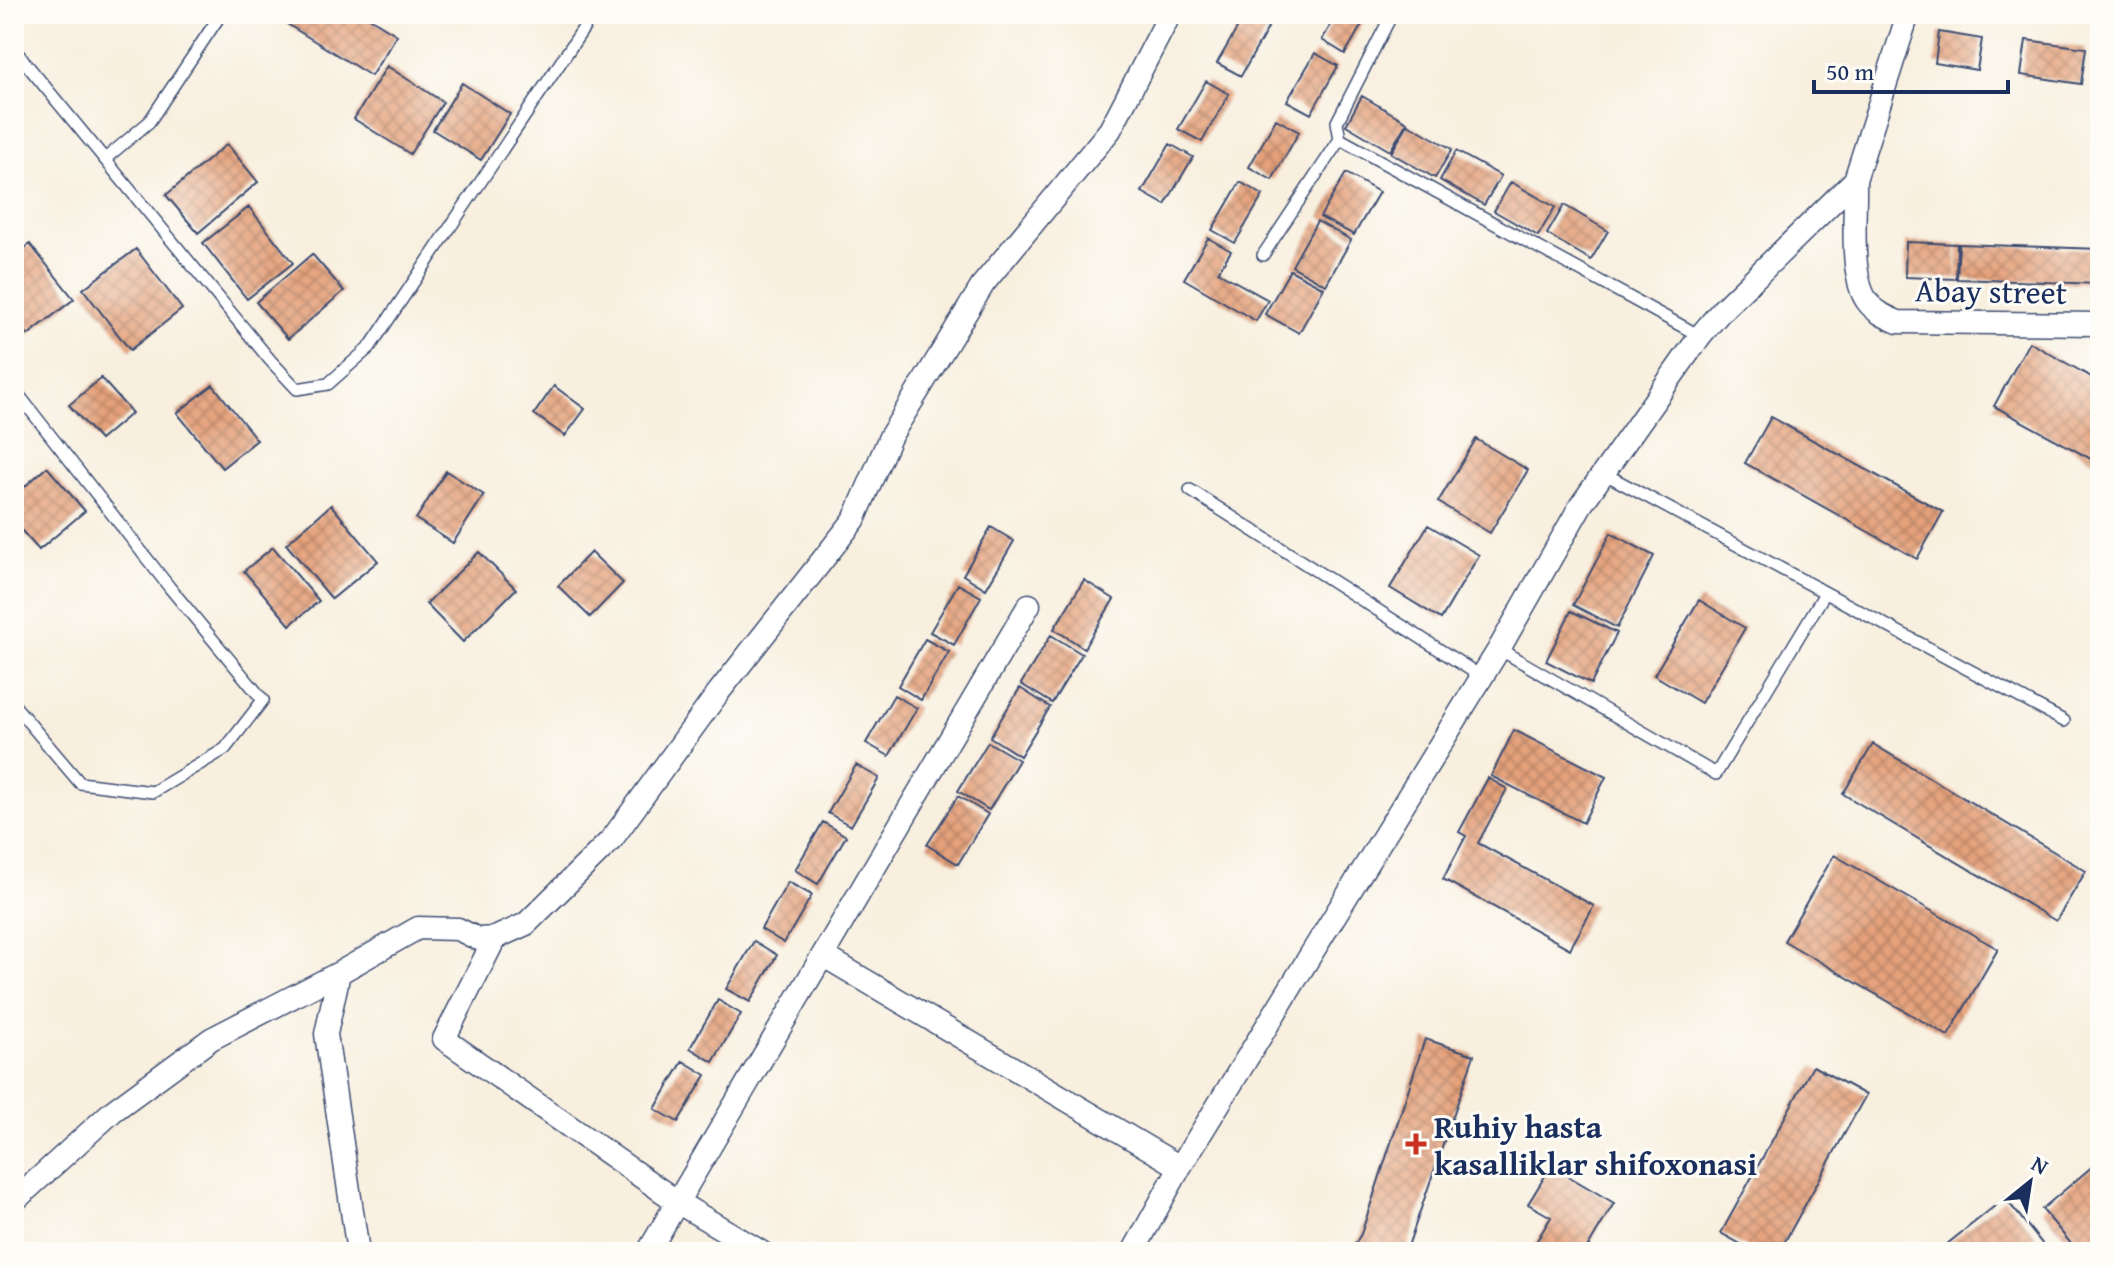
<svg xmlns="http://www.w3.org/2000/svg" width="2114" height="1266" font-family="'Gentium Book Plus',serif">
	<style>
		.building { fill: url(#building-cross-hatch) }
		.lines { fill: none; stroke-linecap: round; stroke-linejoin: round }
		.lane-casing { stroke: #3c4c71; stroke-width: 14 }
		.street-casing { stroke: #3c4c71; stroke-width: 25 }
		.lane { stroke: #fff; stroke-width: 11 }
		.street { stroke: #fff; stroke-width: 22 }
		.poi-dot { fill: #c8321e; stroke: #fdfcf7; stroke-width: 3 }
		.labels { text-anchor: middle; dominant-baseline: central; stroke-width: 6; stroke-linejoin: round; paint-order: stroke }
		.street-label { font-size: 32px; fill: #1b2f5e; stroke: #fdfcf7 }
		.poi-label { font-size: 32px; font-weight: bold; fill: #1b2f5e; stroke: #fdfcf7; text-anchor: start }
	</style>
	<defs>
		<pattern id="building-cross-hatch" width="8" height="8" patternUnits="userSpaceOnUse" patternTransform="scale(2)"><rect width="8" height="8" fill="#e5a17a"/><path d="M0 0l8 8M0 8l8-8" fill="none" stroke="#b98467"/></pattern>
	</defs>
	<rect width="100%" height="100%" fill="#fdfcf7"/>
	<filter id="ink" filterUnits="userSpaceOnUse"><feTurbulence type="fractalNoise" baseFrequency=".0125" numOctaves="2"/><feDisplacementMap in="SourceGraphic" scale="16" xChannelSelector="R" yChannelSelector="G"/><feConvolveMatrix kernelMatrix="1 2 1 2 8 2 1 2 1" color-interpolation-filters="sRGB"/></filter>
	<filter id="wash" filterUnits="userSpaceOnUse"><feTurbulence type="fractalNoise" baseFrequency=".006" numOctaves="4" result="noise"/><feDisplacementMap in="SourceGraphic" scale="32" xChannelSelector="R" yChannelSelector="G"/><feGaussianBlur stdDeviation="1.8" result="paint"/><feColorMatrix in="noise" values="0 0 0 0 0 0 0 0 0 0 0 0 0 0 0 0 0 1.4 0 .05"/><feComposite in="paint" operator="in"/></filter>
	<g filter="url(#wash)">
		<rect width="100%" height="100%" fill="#f8efde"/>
		<g id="blocks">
			<path class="building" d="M271,14H363L397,35L371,76Z
				M1337,14H1368L1345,54L1322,40Z
				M1245,15L1268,28L1241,76L1217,63Z
				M1939,32L1982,39L1977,70L1935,63Z
				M2026,40L2086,48L2081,84L2021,75Z
				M2095,50H2100V96H2096Z
				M1315,53L1338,66L1311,114L1287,101Z
				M387,66L443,102L410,154L354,119Z
				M1206,81L1229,94L1202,142L1178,129Z
				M462,83L510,114L481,160L433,130Z
				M1362,96L1407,122L1390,151L1346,125Z
				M1276,119L1299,132L1272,180L1249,167Z
				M1408,124L1452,149L1435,178L1391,153Z
				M227,144L258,182L198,233L166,195Z
				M1170,144L1193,157L1165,205L1142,192Z
				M1456,151L1501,176L1484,205L1440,180Z
				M1346,173L1379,192L1354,235L1320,217Z
				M1240,182L1263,195L1235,243L1212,230Z
				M1511,182L1555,207L1538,236L1494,211Z
				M1564,205L1608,231L1591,260L1547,234Z
				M249,207L293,263L247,299L203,243Z
				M1317,221L1351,240L1326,285L1292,266Z
				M14,226L23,237L14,244Z
				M1208,238L1231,251L1218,272L1268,300L1256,321L1184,279Z
				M1906,242L1957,244L1956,279L1905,277Z
				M30,244L74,299L28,335L14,318V257Z
				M1959,244L2100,249V284L1957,279Z
				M136,249L182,309L130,350L83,289Z
				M312,254L344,291L288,339L256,302Z
				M1290,270L1324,288L1299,333L1265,314Z
				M2029,342L2100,382V464L1994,406Z
				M101,378L132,413L100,440L69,405Z
				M213,385L257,440L222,468L177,413Z
				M554,386L585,409L565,436L534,414Z
				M1771,417L1943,512L1917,559L1745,463Z
				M1476,439L1528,470L1490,533L1438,502Z
				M47,467L85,511L39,550L14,522V496Z
				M446,471L484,495L453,543L416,519Z
				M331,505L378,561L332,599L286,544Z
				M1428,525L1479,555L1441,619L1390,588Z
				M991,527L1014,541L986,589L963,575Z
				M1611,533L1654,556L1617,628L1573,605Z
				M273,547L319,601L290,625L244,571Z
				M479,552L516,589L463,642L426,604Z
				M591,552L623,583L590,617L558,586Z
				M1084,580L1114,599L1084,648L1054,629Z
				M958,584L981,597L954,645L930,632Z
				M1699,600L1745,628L1701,703L1654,675Z
				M1571,611L1617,633L1591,684L1546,661Z
				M1051,635L1082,654L1052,703L1021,684Z
				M925,639L949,652L921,700L898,686Z
				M1020,688L1050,707L1020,756L990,737Z
				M894,695L917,708L889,756L866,743Z
				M1514,730L1606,777L1583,823L1491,776Z
				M988,742L1019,760L989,810L958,791Z
				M1873,744L2086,871L2056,921L1843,794Z
				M856,765L879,778L851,826L828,813Z
				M1488,778L1507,789L1478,843L1594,906L1570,949L1443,879L1466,836L1459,832Z
				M958,796L988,814L958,864L927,845Z
				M823,822L846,836L818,884L795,870Z
				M1834,855L1998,949L1948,1036L1784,941Z
				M788,882L812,895L784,943L761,929Z
				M754,941L777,955L750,1002L726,989Z
				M718,1000L741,1014L713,1062L690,1048Z
				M1425,1039L1474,1055L1406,1252H1350L1361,1234Z
				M683,1061L706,1075L678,1122L655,1109Z
				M1813,1066L1866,1095L1779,1252H1755L1721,1233Z
				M2100,1160V1252H2078L2042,1209Z
				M1551,1166L1614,1203L1585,1252H1530L1551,1217L1528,1204Z
				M2005,1198L2049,1252H1937Z"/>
		</g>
	</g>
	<g filter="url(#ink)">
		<use href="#blocks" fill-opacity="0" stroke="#3c4c71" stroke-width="2"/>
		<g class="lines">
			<g class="lane-casing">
				<path id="lane" d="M14,49L270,360L297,389L328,384L370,347L593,14
					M1340,139L1337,122L1392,14
					M105,159L149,122L221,14
					M1263,255L1340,139L1700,336
					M14,389L170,588L263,700L225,749L153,792L80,783L14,705
					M1605,474L2064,721
					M1190,490L1482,677
					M1499,649L1716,774L1825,593"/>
			</g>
			<g class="street-casing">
				<path id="street" d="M1855,180C1856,211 1849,276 1867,301C1875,312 1886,317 1898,322L2100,324
					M495,938L444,1039L679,1203L761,1252
					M824,956L1180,1167
					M339,973L326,1034L358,1252
					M14,1201L113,1111L211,1039L339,973L418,928L458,929L478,939L495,938L526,924L612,839L718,693L854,520L890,437L984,283L1110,130L1170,14
					M648,1252L1029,605
					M1133,1252L1180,1167L1499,649L1581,505L1700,336L1722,310L1855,180L1908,14"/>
			</g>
			<use href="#lane" class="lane"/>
			<use href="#street" class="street"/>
		</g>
	</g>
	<path class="poi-dot" d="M1412 1132h8v8h8v8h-8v8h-8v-8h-8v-8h8z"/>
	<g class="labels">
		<g class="street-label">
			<text transform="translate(1991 291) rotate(1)">Abay street</text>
		</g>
		<g class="poi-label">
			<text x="1434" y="1126">Ruhiy hasta<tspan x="1434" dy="37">kasalliklar shifoxonasi</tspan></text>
		</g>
	</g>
	<rect width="2114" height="1266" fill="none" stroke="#fdfcf7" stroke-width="48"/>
	<g transform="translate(2030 1182) rotate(30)" stroke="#fdfcf7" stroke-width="6" paint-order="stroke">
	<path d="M0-6L14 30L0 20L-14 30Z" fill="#1b2f5e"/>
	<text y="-12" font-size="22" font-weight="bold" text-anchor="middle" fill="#1b2f5e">N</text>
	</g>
	<path d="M1814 80v12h194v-12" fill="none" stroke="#1b2f5e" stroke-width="4"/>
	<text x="1826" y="80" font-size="24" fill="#1b2f5e" stroke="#fdfcf7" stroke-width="6" paint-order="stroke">50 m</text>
</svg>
